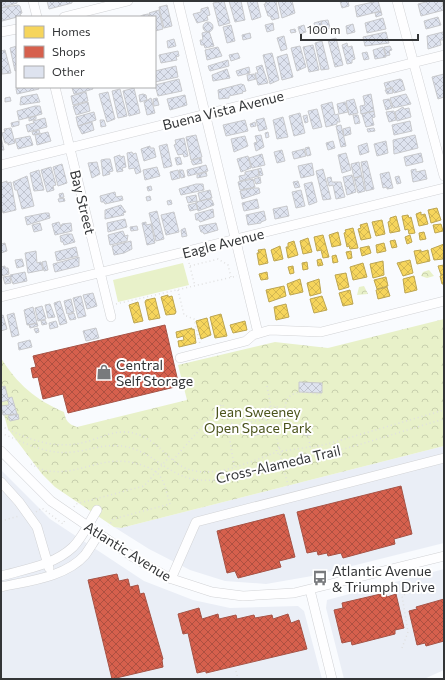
<svg xmlns="http://www.w3.org/2000/svg" width="445" height="680" font-family="Commissioner,sans-serif">
	<style>
		.built { fill: #eaeef6 }
		.green { fill: #e8f1c9 }
		.park { fill: url(#park-crowns) }
		.homes { fill: url(#homes-cross-hatch); stroke: #bca551 }
		.shops { fill: url(#shops-cross-hatch); stroke: #a55346 }
		.building { fill: url(#building-cross-hatch); stroke: #c8c9cc }
		.lines { fill: none; stroke-linecap: round; stroke-linejoin: round }
		.minor-casing { stroke: #d2d3d6; stroke-width: 10 }
		.path { stroke: #e0e0e0; stroke-width: 1.5; stroke-dasharray: 1 3; stroke-linecap: butt }
		.minor { stroke: #fefeff; stroke-width: 9 }
		.labels { text-anchor: middle; dominant-baseline: central; stroke-width: 4; stroke-linejoin: round; paint-order: stroke }
		.street-label { font-size: 14px; fill: #333537; stroke: #fff }
		.poi-label { font-size: 14px; fill: #333537; stroke: #fff; text-anchor: start }
		.park-label { font-size: 14px; fill: #4b541c; stroke: #fff }
	</style>
	<defs>
		<pattern id="park-crowns" width="20" height="18" patternUnits="userSpaceOnUse"><rect width="20" height="18" fill="#e8f1c9"/><path d="M2 6a3 3 0 1 1 6 0M12 15a3 3 0 1 1 6 0" fill="none" stroke="#c7cfad"/></pattern>
		<pattern id="homes-cross-hatch" width="8" height="8" patternUnits="userSpaceOnUse"><rect width="8" height="8" fill="#f6d55c"/><path d="M0 0l8 8M0 8l8-8" fill="none" stroke="#d3b751"/></pattern>
		<pattern id="shops-cross-hatch" width="8" height="8" patternUnits="userSpaceOnUse"><rect width="8" height="8" fill="#d6604d"/><path d="M0 0l8 8M0 8l8-8" fill="none" stroke="#ae5041"/></pattern>
		<pattern id="building-cross-hatch" width="8" height="8" patternUnits="userSpaceOnUse"><rect width="8" height="8" fill="#dee3ef"/><path d="M0 0l8 8M0 8l8-8" fill="none" stroke="#bfc3ce"/></pattern>
	</defs>
	<rect width="100%" height="100%" fill="#f9fbfe"/>
	<path class="built" d="M444,446V543L312,576L266,584L225,581L190,570L149,549L114,527L121,528Z
		M1,470L50,519L144,581L193,600L230,608L298,606L304,611L322,679H1Z
		M444,569V670L424,679H344L326,608L327,600Z"/>
	<path class="green" d="M183,263L189,285L118,302L113,280Z"/>
	<path class="park" d="M429,270L434,276L427,278L421,276L423,272Z
		M364,286L368,294L357,295L359,287Z
		M444,319V446L121,528L114,527L55,487L42,474L8,429L1,404V358C17,384 36,400 64,412C66,421 68,424 77,427L187,400L178,365L275,342L328,348Z"/>
	<path class="homes" d="M437,208L441,220L431,223L428,210Z
		M421,212V215L425,214L428,224L419,226L416,214Z
		M408,215L409,218L411,217L415,233L409,234L408,229L405,230L402,216Z
		M396,216L400,231L390,233L388,222L390,221V218Z
		M382,220L385,234L376,236L372,222Z
		M367,223L371,238L361,240L358,229L361,228L360,225Z
		M441,224L443,231L435,233L433,225Z
		M353,228L358,248L350,249L349,246L347,247L344,233L346,232L345,230Z
		M338,232L341,245L332,247L329,235Z
		M424,232L426,239L420,240L419,233Z
		M323,235L329,257L323,258L321,250L317,251L314,237Z
		M410,235L412,242L407,244L405,237Z
		M308,238L312,252L303,254L300,241Z
		M395,240L397,247L392,248L390,241Z
		M294,241L298,255L288,258L286,247H288V243Z
		M384,243L386,251L377,253L376,245Z
		M444,244L443,259L434,260L431,249Z
		M280,246L283,259L274,261L271,250Z
		M369,246L371,253L362,256L360,248Z
		M265,249L268,263L259,265L257,253H259L258,250Z
		M421,250V252L428,250L430,261L417,264L414,251Z
		M351,251L352,258L348,259L346,252Z
		M336,255L338,262L333,263L332,256Z
		M321,259L323,265L318,266L317,260Z
		M410,260L413,273L403,276L397,263Z
		M383,261L384,275L373,278L370,264Z
		M307,262L308,269L303,270L302,263Z
		M363,263L367,277L353,280L350,267Z
		M444,265V274L441,275L438,266Z
		M293,266L294,273L290,274L288,267Z
		M267,272L268,279L261,280L259,274Z
		M346,273L349,287L339,290L335,275Z
		M444,274V284H442L440,276Z
		M414,276L417,290L405,293L403,279Z
		M386,277L388,286L377,289L374,280Z
		M300,279L303,292L290,295L287,284Z
		M319,279L321,293L310,296L307,283Z
		M284,286L286,296L269,302L266,290Z
		M387,287L390,296L378,299L376,290Z
		M350,290L353,304L343,306L339,293Z
		M168,295V297L172,296L176,312L175,314L166,315L161,297Z
		M322,296L327,310L314,313L310,299Z
		M155,298L160,318L149,320L145,302L146,300Z
		M138,302L143,321L134,323L129,305Z
		M286,304L289,317L276,320L274,307Z
		M221,314L227,336L215,338L210,317Z
		M207,318L211,335L201,339L196,321Z
		M245,321L247,330L233,333L230,325Z
		M192,328V330L194,329L196,343L179,347L178,341L184,340L183,336L177,338L176,332Z"/>
	<path class="shops" d="M165,325L179,386L68,413L63,394L43,399L38,377L33,378L31,368L36,367L33,356Z
		M401,486L412,534L394,539L395,544L343,558L341,553L328,556L327,553L318,555L317,551L307,553L297,512Z
		M284,514L295,557L279,561L281,567L238,578L235,571L227,573L217,531Z
		M117,574L119,581L128,579L130,587L138,585L140,594L144,593L163,659L162,660L163,667L112,679L88,580Z
		M385,593L387,597L396,594L404,628L395,630V634L352,645L351,641L342,643L334,610L343,608L342,603Z
		M444,599V641L426,646L425,643L417,645L409,611L417,609L416,607Z
		M199,608L202,619L218,614L219,619L236,615L237,619L254,615L255,618L272,615L273,619L288,614L291,623L299,620L307,649L206,673V671L197,673L188,633L183,634L178,614Z"/>
	<path class="building" d="M1,1H17V3L1,8Z
		M47,1H72V3L49,9Z
		M224,1L230,23L219,26L213,3Z
		M229,1H241L245,20L235,22Z
		M247,1H257L261,17L252,20Z
		M265,1H276L279,18L272,20L270,16H268L264,4H266Z
		M278,1H292L295,13L282,18Z
		M340,1H348L349,6L342,8Z
		M378,1L381,11L357,17L355,6Z
		M430,1H442L444,10L421,16L418,4Z
		M18,5L20,6L22,13L20,14L21,16L2,21L1,8Z
		M167,5L172,26L164,28L159,7Z
		M208,7L210,15L207,16L208,20L197,23L193,14L201,12V9Z
		M159,10L163,29L155,31V17H150L149,13Z
		M381,11L382,15L376,17L375,13Z
		M148,14L149,17H139L143,15Z
		M438,17L441,25L426,29L424,21Z
		M383,18L386,29L367,33L365,23Z
		M328,20L330,28L323,30L321,21Z
		M321,21L323,30L316,31L314,23Z
		M203 27a5 5 0 1 1 10 0a5 5 0 1 1-10 0Z
		M273,23L274,30L267,32L265,25Z
		M353,24L355,32L347,34L346,26Z
		M231,25L235,41L227,43L223,27Z
		M304,25L306,32L300,34L298,27Z
		M295,29L296,32L291,33L290,30Z
		M209,31L214,46L205,48L204,45H201L200,40H203L202,33Z
		M386,32L389,43L365,46L363,37Z
		M443,32L444,40H440L441,45L428,49L427,36Z
		M250,33L251,38L243,40L242,35Z
		M284,36L287,49L281,51L277,38Z
		M336,38L343,65L335,67L328,40Z
		M174,39L176,46L168,48L167,41Z
		M322,41L329,69L321,70L315,43Z
		M347,43L348,47L352,46L355,59L352,60V63L347,64L342,45Z
		M313,45L319,70L309,72L303,47Z
		M17,46V70L15,71L10,48Z
		M300,46L306,67L297,71L291,48Z
		M390,46L392,50L389,51L390,55L386,56L384,47Z
		M218,47L222,56L207,60L205,50Z
		M383,47L386,57L375,59L373,50Z
		M5,50L11,73L2,74L1,51Z
		M178,51L179,56L176,57L177,60L161,63L159,55Z
		M367,52L369,59L364,60L362,53Z
		M238,53L240,58L231,61L229,55Z
		M272,53L279,80L270,84L263,55Z
		M287,54L293,77L282,80L277,57Z
		M228,60L229,66L210,71L209,69L208,66Z
		M262,65L268,83L258,85L255,73H258L256,67Z
		M176,66L178,77L155,82V71Z
		M249,67L250,73L238,76L236,71Z
		M227,69L230,78L213,81L212,75Z
		M254,74L256,79L248,81L247,75Z
		M444,74V97L438,99L432,77Z
		M179,79L182,91L158,96L155,85Z
		M400,79L402,80L405,90L394,93L392,87L386,89L384,83Z
		M241,84L244,85L246,91L242,92L243,93L229,96V98L219,99L218,90Z
		M22,87H38L39,89L17,94L16,89Z
		M92,87L93,89L76,94H74L72,88Z
		M134,88L140,113L129,116L123,91Z
		M392,88L393,93L387,94L385,90Z
		M120,89L127,116L118,118L112,91Z
		M86,92L88,101L73,105L71,96Z
		M108,92L115,119L107,122L99,94Z
		M37,94L40,102L20,105L21,97Z
		M143,94L146,95L147,100L140,102L139,95Z
		M371,94L374,111L361,114L360,106L365,105L363,96Z
		M406,94L411,104L393,108L390,98Z
		M185,95L187,105L170,110L167,99Z
		M10,97L11,101L5,102V98Z
		M151,98L155,113L147,115L144,102Z
		M157,98L159,105L154,106L153,99Z
		M354,99L358,113L349,115L346,101Z
		M389,99L392,108L386,110L383,100Z
		M88,102L90,111L76,115L73,106Z
		M332,102L335,115L338,114L340,122H337V124L326,127L321,105Z
		M345,102L348,112L339,114L337,104Z
		M35,106H40L42,114L19,120L17,111Z
		M403,107L404,109L409,108L411,117L397,121L395,112Z
		M317,109L322,127L313,129L308,111Z
		M374,111L375,117L372,118L374,125L366,127L362,114Z
		M394,111L396,120L389,122L386,112Z
		M94,112L96,120L78,126L76,117Z
		M300,113L305,133L294,136L289,116Z
		M307,115L308,122L305,123L303,116Z
		M353,115H358L360,123L355,124Z
		M36,116V119L29,121V118Z
		M283,117L288,137L277,139L273,120Z
		M45,118L47,127L28,132L26,125L34,123L33,121Z
		M264,118L267,129L259,131L256,120Z
		M100,120H104L106,126L101,127Z
		M245,120L248,131L226,136L223,125Z
		M19,121V125L12,127L11,123Z
		M410,121L412,131L394,135L392,125Z
		M92,122L94,130L82,134L78,126Z
		M255,122L256,126L251,127L250,124Z
		M341,125L346,146L341,147L336,126Z
		M350,127L351,134L344,136L343,129Z
		M11,128L15,143L8,145V143H5L2,133L5,132L4,129Z
		M374,128L375,131L368,132L367,129Z
		M39,130L40,133L33,135L32,132Z
		M48,132L51,141L37,145L35,135Z
		M268,132L269,137L266,138L265,133Z
		M196,135L202,157L191,160L186,137Z
		M261,135L264,147L256,151L254,143L257,142L255,136Z
		M415,135L418,148L394,154L393,140Z
		M30,136L33,145L18,149L15,139Z
		M245,136L248,146L234,152L231,139Z
		M1,137L4,150H1Z
		M184,138L188,156L184,157L183,154L178,155L174,145L176,144L175,140Z
		M333,141L335,148L328,150L326,143Z
		M386,141L388,153L377,156L374,144Z
		M367,143L369,152L360,155L358,146Z
		M167,144L172,166L164,168L159,146Z
		M150,146V148H154L156,157L144,161L141,149Z
		M309,147L311,155L307,156L305,148Z
		M304,149L306,156L294,159L292,152Z
		M282,150L285,161L277,163L274,152Z
		M132,152L133,154L136,153L141,172L136,174L134,168L129,169L127,153Z
		M346,153L351,170L342,173L338,155Z
		M421,153L423,162L406,166L404,157Z
		M262,154L265,165L252,168L249,158Z
		M120,155V157L124,156L126,167L122,168L123,171L117,172L114,157Z
		M248,156L251,168L241,172L237,159Z
		M180,157L182,164L177,165L175,158Z
		M201,158L202,163L193,165L191,161Z
		M106,159H110L113,171L109,172L110,174L103,176L101,160Z
		M367,161L374,189L366,191L361,162Z
		M97,162L100,174L92,178L88,163Z
		M359,162L362,176L354,178L351,164Z
		M312,163L314,175L301,178L298,166Z
		M62,164L67,183L58,186L53,167Z
		M206,165L208,171L188,176L187,170Z
		M51,167L56,185L53,186L54,190L47,192L41,170Z
		M157,167L160,176L145,180L143,170Z
		M261,168L263,175L260,176L258,169Z
		M258,169L259,176L240,181L239,176L245,175V172Z
		M323,169L331,199L323,200L316,171Z
		M416,169V172L425,170L427,179L413,182L411,170Z
		M39,170L44,190L34,191L30,173Z
		M178,170L180,178L172,180L170,172Z
		M179,170H183L185,177L181,178Z
		M206,172L207,176L197,178V175Z
		M389,172L393,188L387,189V187L383,188L380,174Z
		M352,175L356,192L347,195L343,177Z
		M27,176L34,206L22,209L17,190H15L13,182Z
		M362,176L365,191L358,193L354,178Z
		M399,176L401,183L397,184L395,177Z
		M260,177L261,183L256,184L254,179Z
		M331,177L332,182H341L345,197L336,199L333,185L329,186L327,178Z
		M253,179L255,187L240,190L238,182Z
		M7,181V183L11,182L16,210L3,213L1,205V183Z
		M298,181L300,187L295,188L293,182Z
		M312,182L317,202L309,205L304,184Z
		M196,184H203L204,190L181,195L179,189Z
		M151,186L152,190L148,191L147,187Z
		M253,188H259L260,193L242,199L240,191Z
		M210,190L212,198L200,201L198,193Z
		M301,190L305,206L296,208L292,192Z
		M115,192L116,197L122,196L123,200L105,204L104,202H101L100,196Z
		M63,193L64,197L60,198L59,194Z
		M196,195L197,201L188,203L186,197Z
		M150,196L151,200L147,201L146,197Z
		M64,198L65,201L59,202L58,199Z
		M208,199L212,200L214,205L198,211L196,202Z
		M257,199L259,208L244,211L242,203Z
		M171,200L172,204L168,205L167,201Z
		M196,203L198,209L190,211L188,205Z
		M121,205L126,212L123,213L124,215L105,219V210Z
		M287,206L289,216L275,219L273,209Z
		M213,209L214,217L200,222L199,220H196L195,214Z
		M157,211L164,239L156,241L149,213Z
		M264,211L266,220L261,222V223L248,225L246,215Z
		M174,212L179,232L166,235L161,215Z
		M45,213H49L50,218L27,225L25,217Z
		M125,219L127,227L108,232L107,223Z
		M59,222L61,227L62,224L71,223L72,231L55,235L52,224Z
		M146,222V225L151,224L155,243L147,245L142,223Z
		M40,223L42,230L34,232L32,225Z
		M216,223L218,230L204,234L203,232H201L199,226Z
		M137,226L138,230L131,231L130,227Z
		M185,228L187,236L182,237L181,230Z
		M123,231L125,236L128,235L127,241L110,245L108,235Z
		M67,234H72L75,242L64,245L63,242H61L60,236Z
		M131,241L132,249L124,253L114,255L112,246Z
		M5,243L7,251L1,253V244Z
		M76,247L78,256L57,261L55,252Z
		M36,251L37,263L41,262L43,270L28,273L25,253Z
		M79,257V266L55,272L53,264Z
		M22,259L24,266L17,268L15,260Z
		M46,261L48,270L44,271L42,262Z
		M5,266V268H8L9,274L1,276V267Z
		M25,272L27,281L13,284L10,275Z
		M10,276L11,283L5,284L3,277Z
		M93,293L97,306L87,309L83,295Z
		M81,296L86,316L78,318L73,298Z
		M71,299L74,312L67,314L64,301Z
		M60,301L67,323L60,325L54,303Z
		M50,304L55,317L48,318L45,305Z
		M42,306L46,319L38,321L35,308Z
		M33,307L37,323L27,325L24,310Z
		M14,313L19,335L12,337L7,315Z
		M74,313L76,319L70,320L68,315Z
		M3,315L7,329L1,331V316Z
		M45,320L47,324L42,325L41,321Z
		M56,321L58,327L50,329L49,323Z
		M37,323L38,326L30,328L29,325Z
		M38,328L39,332L36,333L34,329Z
		M96,328L99,338L86,341L83,331Z
		M30,340L32,347L19,350L18,343Z
		M299,382L322,383V393L299,392Z
		M5,386L8,398L12,397L17,414L3,415L1,406L9,405L8,400L1,402V387Z
		M18,414L19,419L10,421L8,416Z
		M260,430L261,434L251,436L250,432Z
		M305,431H311V435H305Z"/>
	<g class="lines">
		<g class="minor-casing">
			<path id="minor" d="M33,1L37,17
				M178,1L258,333
				M397,1L444,176
				M64,17L128,1
				M1,32L17,29
				M55,87L111,317
				M1,165L444,55
				M1,297L444,188
				M180,358L246,341L253,335L270,330L321,332L444,301
				M1,451L51,501L133,557L169,578L212,592L243,596L294,593L444,556
				M1,482L19,502L37,527L49,568
				M1,576C26,569 54,565 73,547C83,537 90,521 97,510
				M171,579L196,522L444,458
				M1,587C28,581 66,577 85,555C90,548 94,541 99,534
				M310,590L332,679"/>
		</g>
		<path class="path" d="M188,259L195,286
			M190,266L218,259L228,265L231,277
			M178,290L184,315L194,319L200,344
			M116,304L237,276
			M267,386L271,407L277,406L279,415
			M266,419L264,408L271,407
			M1,426C30,440 56,451 89,441C102,437 113,431 127,432C148,434 160,449 175,462C204,485 248,462 277,452
			M275,427L279,449
			M1,433C25,443 46,455 73,452C90,450 104,444 121,446C152,449 168,478 200,480C222,482 244,472 265,467C294,460 323,454 351,447C382,438 413,428 444,419
			M310,447L309,437L304,436L303,431C284,427 278,398 296,393C303,391 314,394 321,395
			M276.5 451a2.5 2.5 0 1 1 5 0a2.5 2.5 0 1 1-5 0Z
			M282,451L324,445L444,410
			M280,454L289,489
			M173,460L222,404L231,417L232,426
			M31,464C36,467 42,470 48,471C82,476 106,451 144,466C151,468 158,472 161,478C166,485 167,496 170,504L113,519L109,526
			M234,466L230,441L232,426L266,419L268,428L281,426L279,415L286,414
			M74,507L76,504L144,486L169,457
			M36,512L42,508L63,524L65,520
			M1,521L19,516
			M402,648L408,632L402,596L406,594
			M236,671L238,679"/>
		<use href="#minor" class="minor"/>
	</g>
	<defs>
		<g id="shop-bare" transform="scale(1.2)"><path d="M-5-2.5h2.3a2.7 3.5 0 0 1 5.4 0H5L5.5 6h-11ZM-1.5-2.5h3a1.5 2.3 0 0 0-3 0Z" fill="#787a7d" stroke="#fff" stroke-width="2.5" paint-order="stroke"/></g>
		<g id="bus-bare" transform="scale(1.2)"><path d="M-5-6H5V4H4V6H2V4H-2V6H-4V4H-5ZM-3.5-4V0h7V-4ZM-3.5 1.2v1.5H-2V1.2ZM2 1.2v1.5H3.5V1.2Z" fill="#787a7d" stroke="#fff" stroke-width="2.5" paint-order="stroke"/></g>
	</defs>
	<g fill-rule="evenodd">
		<use href="#shop-bare" x="104" y="372"/>
		<use href="#bus-bare" x="320" y="578"/>
	</g>
	<g class="labels">
		<g class="street-label">
			<text transform="translate(223 110) rotate(-14)">Buena Vista Avenue</text>
			<text transform="translate(83 202) rotate(76)">Bay Street</text>
			<text transform="translate(223 243) rotate(-14)">Eagle Avenue</text>
			<text transform="translate(278 464) rotate(-13)">Cross-Alameda Trail</text>
			<text transform="translate(128 551) rotate(32)">Atlantic Avenue</text>
		</g>
		<g class="poi-label">
			<text x="116" y="364">Central<tspan x="116" dy="16">Self Storage</tspan></text>
			<text x="332" y="570">Atlantic Avenue<tspan x="332" dy="16">&amp; Triumph Drive</tspan></text>
		</g>
		<g class="park-label">
			<text x="258" y="411">Jean Sweeney<tspan x="258" dy="16">Open Space Park</tspan></text>
		</g>
	</g>
	<rect width="445" height="680" fill="none" stroke="#333537" stroke-width="4"/>
	<rect x="16" y="16" width="140" height="72" fill="#ffffff" stroke="#adaeaf"/>
	<rect x="24" y="26" width="20" height="12" fill="#f6d55c" stroke="#adaeaf"/>
	<text x="52" y="36" font-size="12" fill="#333537">Homes</text>
	<rect x="24" y="46" width="20" height="12" fill="#d6604d" stroke="#adaeaf"/>
	<text x="52" y="56" font-size="12" fill="#333537">Shops</text>
	<rect x="24" y="66" width="20" height="12" fill="#dee3ef" stroke="#adaeaf"/>
	<text x="52" y="76" font-size="12" fill="#333537">Other</text>
	<path d="M301 34v6h117v-6" fill="none" stroke="#333537" stroke-width="2"/>
	<text x="307" y="34" font-size="12" fill="#333537" stroke="#ffffff" stroke-width="3" paint-order="stroke">100 m</text>
</svg>
